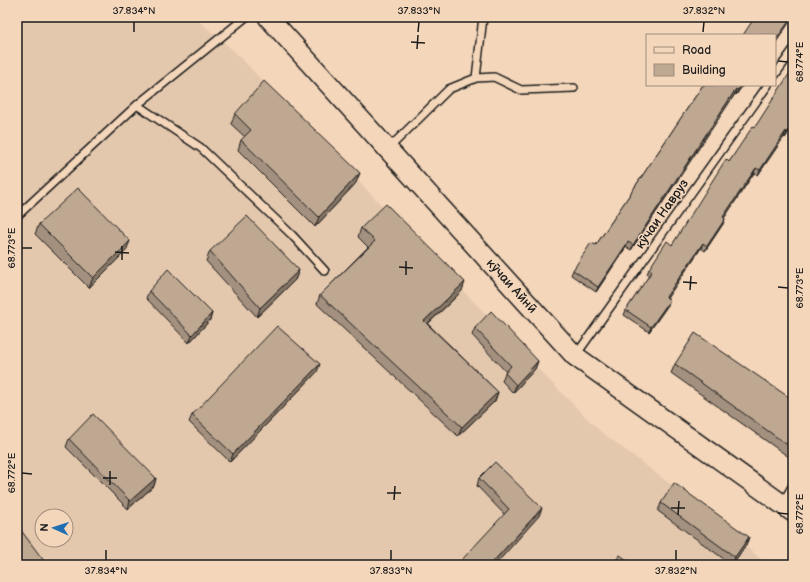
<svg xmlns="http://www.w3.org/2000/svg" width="810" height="582" font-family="'Balsamiq Sans',sans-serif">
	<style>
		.built { fill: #e4c8ae; fill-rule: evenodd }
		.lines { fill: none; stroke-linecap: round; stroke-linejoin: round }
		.service-casing { stroke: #1c1c1c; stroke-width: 10 }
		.secondary-casing { stroke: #1c1c1c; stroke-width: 22 }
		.service { stroke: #f4d6ba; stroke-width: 7 }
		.secondary { stroke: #f4d6ba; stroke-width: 19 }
		.wall { fill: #a4907e; stroke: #1c1c1c }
		.shaded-wall { fill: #867666; stroke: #1c1c1c }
		.building { fill: #bfa892; stroke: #1c1c1c }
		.ticks { fill: none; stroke: #1c1c1c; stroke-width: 1.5 }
		.labels { text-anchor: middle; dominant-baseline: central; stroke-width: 3; stroke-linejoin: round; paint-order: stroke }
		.street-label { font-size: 13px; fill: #1c1c1c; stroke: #f4d6ba }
		.neatline { fill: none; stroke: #1c1c1c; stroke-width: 1.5 }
		.ticks-label { font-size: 10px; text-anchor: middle; fill: #1c1c1c }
	</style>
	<rect width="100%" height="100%" fill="#f4d6ba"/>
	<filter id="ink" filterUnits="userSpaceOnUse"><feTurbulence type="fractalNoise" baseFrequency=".025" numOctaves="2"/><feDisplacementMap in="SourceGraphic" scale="8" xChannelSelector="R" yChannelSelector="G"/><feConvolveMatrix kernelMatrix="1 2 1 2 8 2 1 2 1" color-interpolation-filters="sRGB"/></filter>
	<g filter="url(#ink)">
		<path class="built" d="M17,17H194L233,50L542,373L600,431L678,490L768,565H17ZM42,516H66V540H42Z"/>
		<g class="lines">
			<g class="service-casing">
				<path id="service" d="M775,75L793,50
					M476,78L483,17
					M137,105L201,148L292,235L325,271
					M388,149L449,89L476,78L494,77L521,90L574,88
					M17,216L137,105L246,17
					M576,355L768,85
					M782,504L793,485"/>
			</g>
			<g class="secondary-casing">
				<g id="secondary">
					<path id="s1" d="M268,17L575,356L793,512"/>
				</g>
			</g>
			<use href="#service" class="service"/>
			<use href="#secondary" class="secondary"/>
		</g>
		<path class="wall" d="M703,85H743L736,95L735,94L631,250L626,247L596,292L571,275L573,270L596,245Z
			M235,114L356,183L315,227L238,150L241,140L245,137L231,124Z
			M793,126L785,138L784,137L758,175L754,173L724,218L725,219L723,224L705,251L701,248L667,298L670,300L668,305L649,332L624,315L626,310L649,276L647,274L649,269L672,245L729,162L755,127Z
			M39,224L126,251L89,288L35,234Z
			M361,228L462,291L428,324L498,392L495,401L458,436L317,304L320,295L368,247L358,237Z
			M210,251L299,270L295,280L257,317L206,261Z
			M149,291L212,313L210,320L189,343L146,298Z
			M475,328L538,361L535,369L513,393L502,381L505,373L506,372L472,335Z
			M675,364L793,400V460L671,373Z
			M317,372L230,462L189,422L192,415Z
			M69,439L156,478L154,486L128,509L66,447Z
			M479,478L539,516L504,514L477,486Z
			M661,503L749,537L746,545L732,565L658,511Z"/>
		<path class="shaded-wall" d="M792,17H793L775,44V41Z
			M742,85H743L736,95L738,90Z
			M736,89L735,94L631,250L633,245Z
			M793,124V126L785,138L787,133Z
			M786,131L784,137L758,175L760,170Z
			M756,168L754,173L721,223L723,217Z
			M360,173L356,183L315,227L319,217Z
			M725,219L723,224L705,251L707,246Z
			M130,241L126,251L89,288L93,278Z
			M628,242L626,247L596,292L598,287Z
			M703,243L701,248L664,303L666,297Z
			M299,270L295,280L257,317L260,308Z
			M465,282L462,291L421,330L424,321Z
			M670,300L668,305L649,332L651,327Z
			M212,313L210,320L189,343L192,335Z
			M538,361L535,369L513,393L516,385Z
			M320,364L317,372L230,462L233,454Z
			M498,392L495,401L458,436L462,427Z
			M156,478L154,486L128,509L130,501Z
			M542,508L539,516L495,565H490Z
			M749,537L746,545L732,565L735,557Z"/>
		<path class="building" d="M755,17H792L775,41V35H743Z
			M793,68V124L787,133L786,131L760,170L756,168L723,217L725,219L707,246L703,243L666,297L670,300L651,327L626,310L652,271L649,269L667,241L672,245L726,159L729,162L753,126L755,127Z
			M264,81L360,173L319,217L241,140L251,130L235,114Z
			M703,85H742L738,90L736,89L633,245L628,242L598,287L573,270L591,243L596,245Z
			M78,188L130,241L93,278L39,224Z
			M386,204L465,282L424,321L498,392L462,427L320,295L375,241L361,228Z
			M247,216L299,270L260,308L210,251Z
			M168,269L212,313L192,335L149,291Z
			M491,311L538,361L516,385L505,373L511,366L475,328Z
			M277,326L320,364L233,454L192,415Z
			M695,333L793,400V449L675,364Z
			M93,414L156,478L130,501L69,439Z
			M495,462L542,508L490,565H457L509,509L479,478Z
			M674,483L749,537L735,557L661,503Z
			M17,525L47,565H17Z
			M620,555L634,565H612Z"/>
	</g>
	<path class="ticks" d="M134,32V22M418,32L419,22M703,32L704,22M411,42L425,43M417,49L418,35M778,61L788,62M22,248H32M115,252L129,253M122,260V246M399,267L413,268M406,275V261M683,282L697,283M778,287L788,288M690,290L691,276M22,473L32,474M103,478H117M110,485V471M387,493H401M394,500L395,486M671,508H685M778,513L788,514M678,515L679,501M106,560V550M391,560V550M676,560V550"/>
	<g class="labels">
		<g class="street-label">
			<text transform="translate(662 214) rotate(-55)">кӯчаи Навруз</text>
			<text stroke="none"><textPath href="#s1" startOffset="363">кӯчаи Айнӣ</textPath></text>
		</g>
	</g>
	<rect width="810" height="582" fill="none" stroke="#f4d6ba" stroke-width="44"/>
	<rect x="646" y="34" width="130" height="52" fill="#f4d6ba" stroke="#9e8c7b"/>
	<rect x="654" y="47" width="20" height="6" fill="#f4d6ba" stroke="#9e8c7b"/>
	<text x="682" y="54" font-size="12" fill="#1c1c1c">Road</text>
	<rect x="654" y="64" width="20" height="12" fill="#bfa892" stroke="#9e8c7b"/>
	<text x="682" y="74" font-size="12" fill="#1c1c1c">Building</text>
	<g transform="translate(54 528) rotate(273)"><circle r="19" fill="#f4d6ba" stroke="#9e8c7b"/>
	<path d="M0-3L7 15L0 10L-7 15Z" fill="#1f6fb2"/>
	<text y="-6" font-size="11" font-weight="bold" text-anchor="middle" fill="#1c1c1c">N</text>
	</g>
	<rect x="22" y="22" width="766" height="538" class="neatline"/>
	<g class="ticks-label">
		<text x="134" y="14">37.834°N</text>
		<text x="419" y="14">37.833°N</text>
		<text x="704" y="14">37.832°N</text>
		<text transform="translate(799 62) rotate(-90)" y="4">68.774°E</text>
		<text transform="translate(11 248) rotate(-90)" y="4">68.773°E</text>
		<text transform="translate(799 288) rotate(-90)" y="4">68.773°E</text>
		<text transform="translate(11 473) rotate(-90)" y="4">68.772°E</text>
		<text transform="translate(799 514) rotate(-90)" y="4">68.772°E</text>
		<text x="106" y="574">37.834°N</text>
		<text x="391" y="574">37.833°N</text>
		<text x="676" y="574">37.832°N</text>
	</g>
</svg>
